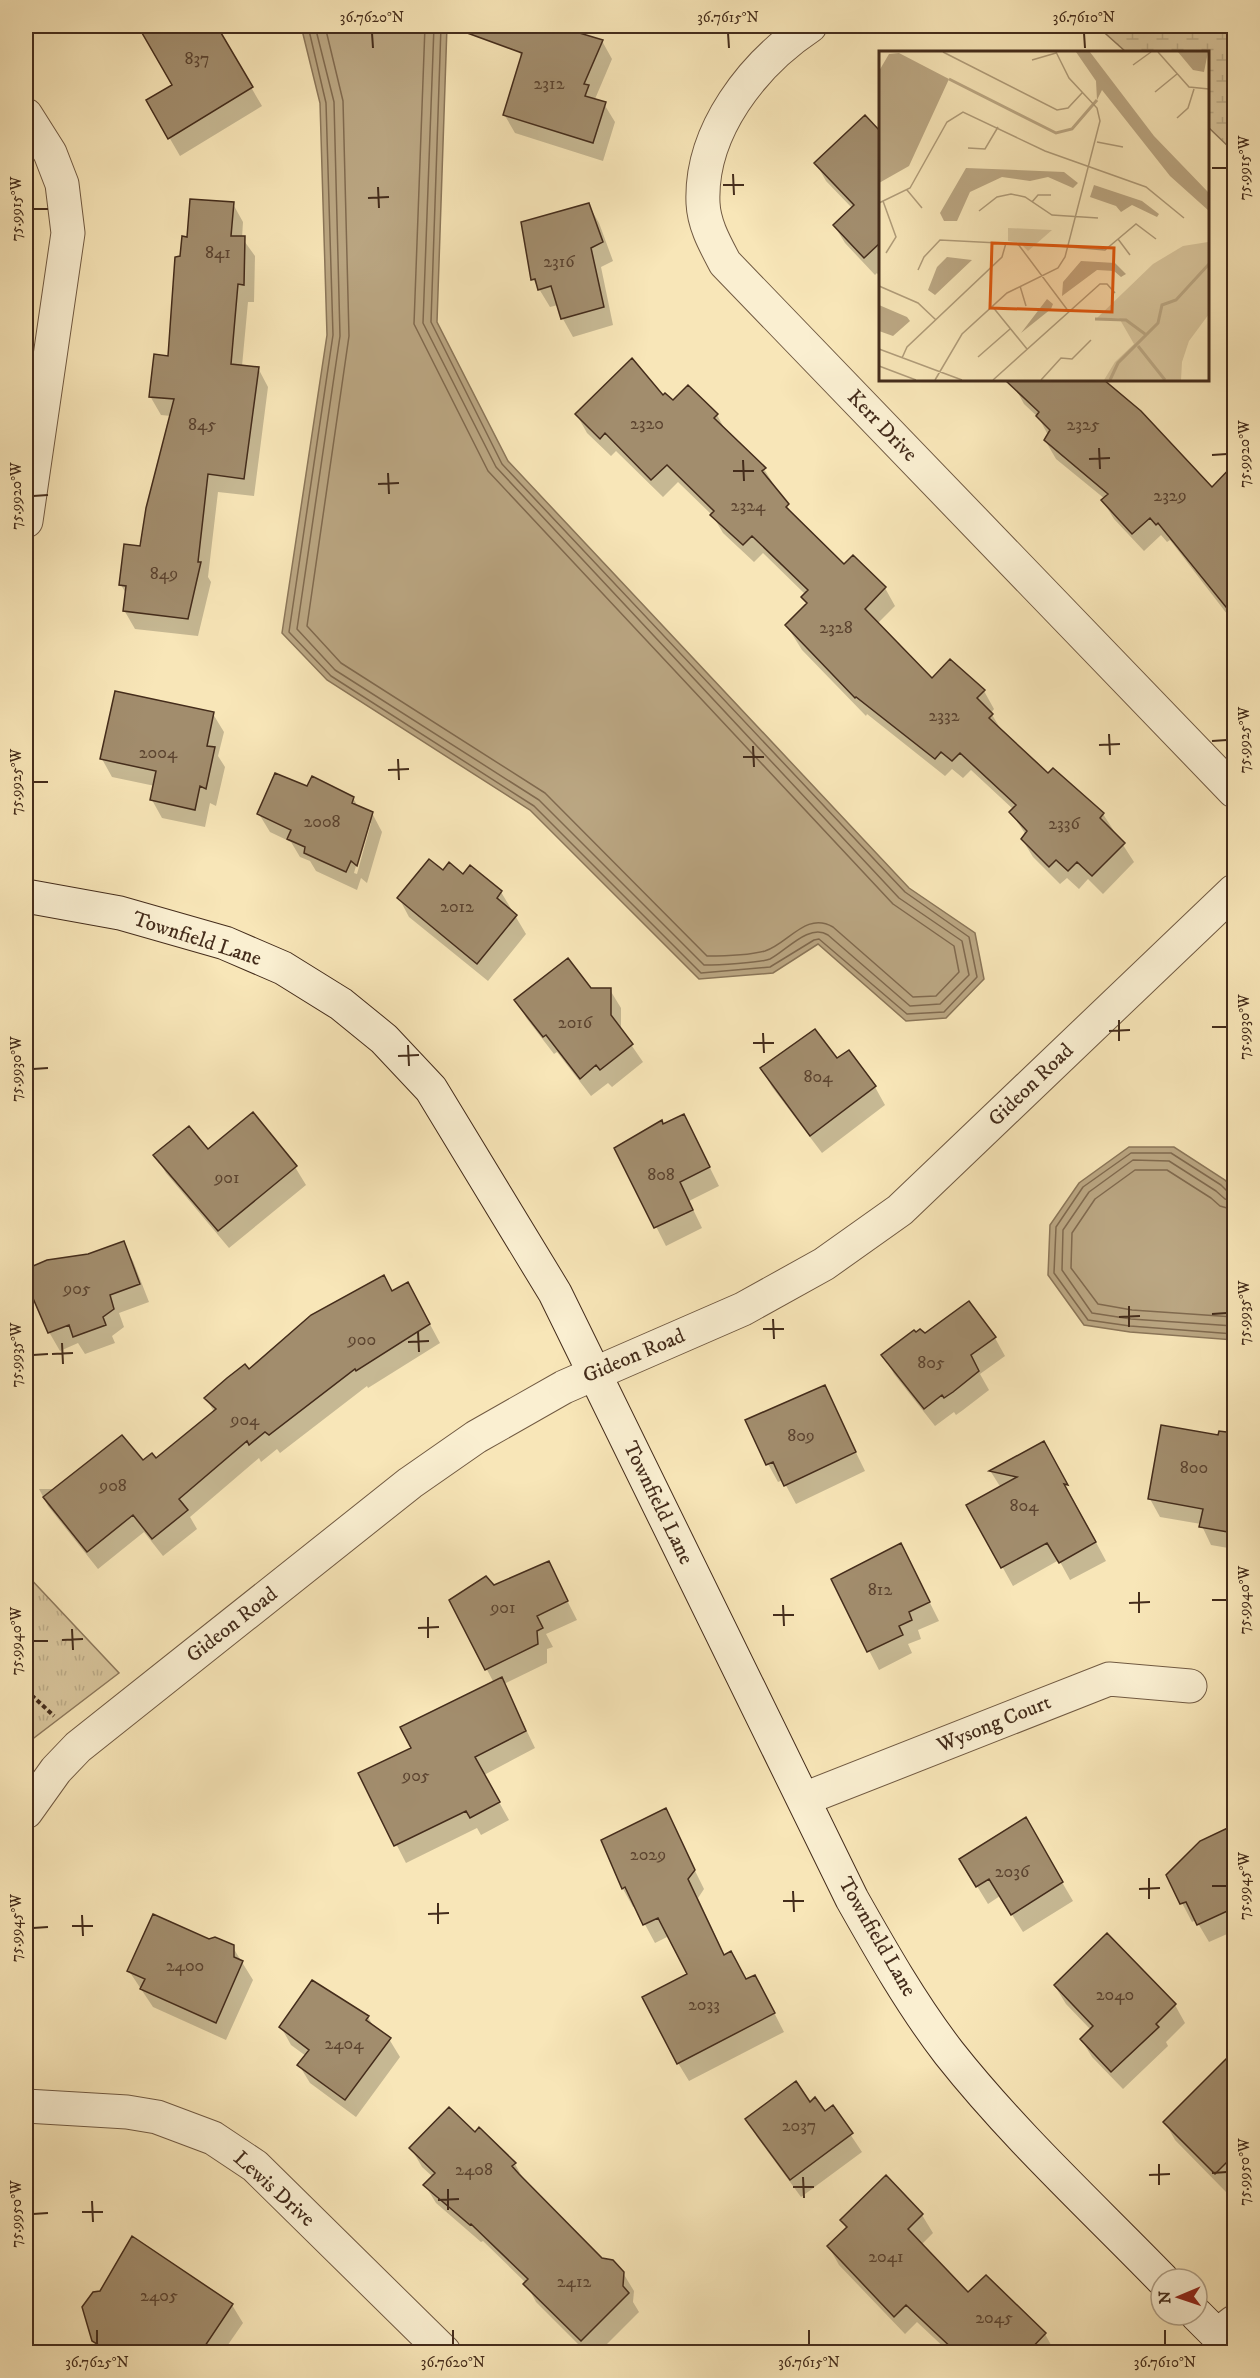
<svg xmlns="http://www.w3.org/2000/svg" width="1260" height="2378" font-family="'IM FELL DW Pica',serif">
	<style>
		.wetland { fill: url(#wetland-marsh); stroke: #8e795c; stroke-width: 1.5 }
		.park { fill: url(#park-tufts); stroke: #8e795c; stroke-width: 1.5 }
		.water { fill: #bba783; stroke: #8b7659; stroke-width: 1.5 }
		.shadow { fill: #0003; fill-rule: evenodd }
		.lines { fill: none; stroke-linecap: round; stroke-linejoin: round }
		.shore { stroke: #806a4f; stroke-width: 1.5 }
		.building { fill: #a28d6d; stroke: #442c1b; stroke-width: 1.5 }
		.street-casing { stroke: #715a42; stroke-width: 35 }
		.secondary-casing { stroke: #442c1b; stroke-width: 35 }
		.path { stroke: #442c1b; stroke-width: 4; stroke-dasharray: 4.5 3; stroke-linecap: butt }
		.street { stroke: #faefd1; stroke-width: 33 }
		.secondary { stroke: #faefd1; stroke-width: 33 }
		.ticks { fill: none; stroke: #442c1b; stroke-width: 2 }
		.labels { text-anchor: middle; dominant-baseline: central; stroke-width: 4.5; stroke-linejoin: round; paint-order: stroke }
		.number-label { font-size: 18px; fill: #5c4430 }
		.street-label { font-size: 21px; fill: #442c1b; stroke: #faefd1 }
		.inset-river { fill: none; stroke: #bba783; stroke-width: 3 }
		.inset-road { fill: none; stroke: #b09c79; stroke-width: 1.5 }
		.view { fill: #e0570d; fill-opacity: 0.15; stroke: #e0570d; stroke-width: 3 }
		.inset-edge { fill: none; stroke: #442c1b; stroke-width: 3 }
		.neatline { fill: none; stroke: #442c1b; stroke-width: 2 }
		.ticks-label { font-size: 15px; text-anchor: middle; fill: #442c1b }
	</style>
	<defs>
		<pattern id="wetland-marsh" width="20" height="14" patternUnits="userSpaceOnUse" patternTransform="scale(1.5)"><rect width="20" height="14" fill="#d9c69d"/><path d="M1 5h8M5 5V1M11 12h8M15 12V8" fill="none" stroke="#bbaa87"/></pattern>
		<pattern id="park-tufts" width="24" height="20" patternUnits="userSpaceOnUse" patternTransform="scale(1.5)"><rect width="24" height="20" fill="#d9c69d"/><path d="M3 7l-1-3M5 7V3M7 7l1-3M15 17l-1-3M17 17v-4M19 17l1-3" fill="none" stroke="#bbaa87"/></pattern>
	</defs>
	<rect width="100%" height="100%" fill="#f8e6b8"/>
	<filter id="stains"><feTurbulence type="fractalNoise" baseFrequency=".00333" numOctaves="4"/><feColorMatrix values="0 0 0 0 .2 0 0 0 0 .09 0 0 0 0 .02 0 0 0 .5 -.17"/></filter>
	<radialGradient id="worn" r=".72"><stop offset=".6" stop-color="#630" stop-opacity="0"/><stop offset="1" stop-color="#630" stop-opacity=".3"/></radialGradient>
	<path class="wetland" d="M1097,26H1234V152L1208,127V52H1126Z"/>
	<path class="park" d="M26,1574L119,1673L26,1744Z"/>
	<path class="water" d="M301,26H447L437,322L508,461L909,888L975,933L984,979L946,1018L906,1021L818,944L773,973L699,979L530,810L327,680L282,633L327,335L320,103Z
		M1129,1147H1174L1225,1180L1234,1190V1340L1130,1332L1084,1325L1048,1275L1050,1225L1079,1183Z"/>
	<path class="shadow" d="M160,26H215L262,106L180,156L148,101L174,85L145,34Z
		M526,26H551L602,41L612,59L595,99L604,104L615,122L603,161L515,133L504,114L522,58L518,50Z
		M865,117L880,134V277L877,273L875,275L845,243L834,225L852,208L826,181L816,163Z
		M233,204L243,222L242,238L255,256L254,302H248L242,366L258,368L268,387L254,496L218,492L208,577L211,582L198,636L135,629L124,610L127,595L121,585L141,548L171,416L161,415L150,396L169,357L181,258L188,238Z
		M588,204L599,223L613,261L601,267L613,325L573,337L563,319L558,305L550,307L533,279Z
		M1011,380H1101L1140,412L1212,489L1221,479L1234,493V544L1228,550L1234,556V623L1170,540L1167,542L1161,535L1144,551L1114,519L1103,501L1105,499L1056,459L1045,440L1048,435L1039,418L1024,404Z
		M663,397L717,415L727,433L764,469L796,520L844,566L885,588L895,606L877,624L932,680L984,691L994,709L991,713L1003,733L1048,775L1103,814L1134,862L1103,894L1088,879L1079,889L1067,878L1060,884L1033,857L1022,839L1026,835L1011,812L1014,810L971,770L963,778L952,769L945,776L867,714L866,716L802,650L787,626L808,605L803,597L806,595L763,553L754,562L723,533L713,516L678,482L663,497L616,451L611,456L587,433L577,415Z
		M213,714L224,732L218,756L225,767L216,806L210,803L205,827L162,818L152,800L155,786L112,777L102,759Z
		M308,788L353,798L359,808L372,813L382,832L367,883L361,878L357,890L316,871L310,861L300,857L291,842L270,832L259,814ZM368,823H371L357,874L354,873Z
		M443,873L463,876L501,892L526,934L488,981L409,917L399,898Z
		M590,989L610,990L621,1008V1030L643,1062L612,1087L608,1083L591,1096L557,1052L554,1054L527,1019L516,1001Z
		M1234,1038V1049L1230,1042Z
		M848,1052L875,1087L885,1105L822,1153L772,1087L762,1069L836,1060Z
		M663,1126L693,1134L719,1186L689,1201L702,1228L666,1246L616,1148Z
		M208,1152L295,1167L306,1185L229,1248L166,1173L155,1155Z
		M123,1243L133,1261L149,1302L119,1313L124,1327L112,1336L115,1343L85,1354L78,1343L60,1351L49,1332L26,1278V1270L48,1262L88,1256Z
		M392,1293L418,1302L440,1343L368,1388L367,1386L280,1453L277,1449L261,1462L259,1458L190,1517L197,1529L163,1556L144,1532L98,1569L48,1506L39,1489H56L142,1462L156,1460L214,1412L206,1398L249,1371Z
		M925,1335L995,1338L1005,1356L980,1374L989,1390L963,1410L956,1415L954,1412L935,1426L894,1374L883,1355Z
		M824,1387L865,1471L796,1504L783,1480L778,1482L768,1464Z
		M1163,1427L1234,1439V1549L1211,1545L1201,1524L1160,1517L1150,1499Z
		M1043,1443L1106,1561L1070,1580L1059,1560L1013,1586L968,1505L1001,1488L991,1472Z
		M901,1545L939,1621L918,1630L921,1639L908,1644L912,1653L879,1670L833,1580Z
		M548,1563L577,1620L546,1634L553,1647L547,1649V1663L504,1684L535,1748L484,1775L509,1820L481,1835L477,1828L406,1863L360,1774L413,1748L494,1683L450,1600L494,1587Z
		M665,1810L704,1889L698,1898L725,1956L746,1981L765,1995L784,2032L689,2081L678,2063L690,1974L669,1936L655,1943L635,1906L633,1907L623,1889L603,1840Z
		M1025,1819L1073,1901L1023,1932L1000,1896L988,1904L972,1878Z
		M1234,1826V1931L1209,1942L1196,1920L1192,1922L1182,1903L1201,1842Z
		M209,1941L232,1946L253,1980L226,2040L153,2007L129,1971Z
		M1055,1986L1175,2005L1185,2023L1166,2042L1168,2046L1123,2089L1092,2057L1081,2039L1091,2030L1066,2004Z
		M368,2017L375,2029L389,2039L400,2057L356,2117L310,2083L299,2065L306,2056L291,2045L281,2027Z
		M1228,2060L1234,2066V2183L1226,2192L1175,2140L1165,2122Z
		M810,2104L825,2113L832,2107L862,2152L801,2197L757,2137L747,2119Z
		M475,2134L515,2164L525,2182L602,2260L623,2273L634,2291L633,2302L639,2312L599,2352H586L536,2302L526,2283L483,2241L481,2242L436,2203L425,2185L433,2177L422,2167L411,2148Z
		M922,2215L933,2233L921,2245L968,2294L1045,2334L1055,2352H949L917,2322L905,2334L839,2265L829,2247L847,2230L842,2220Z
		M132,2238L232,2305L243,2323L223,2352H101L93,2340L101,2293Z"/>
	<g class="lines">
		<path class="shore" d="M308,26L326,103L333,335L289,632L331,676L534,806L701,973L770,967L814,940L819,939L907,1014L944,1012L977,977L969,937L905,892L502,464L431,322L441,26
			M315,26L334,102L340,336L297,629L335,670L539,800L704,965C717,965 759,963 770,959C786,951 809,923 828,935L910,1006L940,1004L969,975L962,941L899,898L496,467L423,323L434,26
			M325,26L343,101L349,336L307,626L341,663L545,793L707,956C722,956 750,955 765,951C788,944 806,911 833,927L913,997L936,996L959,972L954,946L893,904L488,471L414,324L425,26
			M1234,1194L1229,1193L1221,1185L1171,1153H1131L1083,1187L1056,1227L1054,1273L1088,1320L1130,1326L1234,1334
			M1234,1201L1225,1199L1216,1191L1169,1161L1133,1160L1089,1192L1063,1230L1062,1270L1092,1313L1131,1319L1234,1326
			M1234,1210L1220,1206L1211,1198L1167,1170H1135L1095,1199L1072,1233L1071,1268L1098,1304L1132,1310L1234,1317"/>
	</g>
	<path class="building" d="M138,26H217L253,87L168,139L146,100L172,85Z
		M460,26H556L603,40L584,84L589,85L585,96L606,102L593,143L503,115L522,53L459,30Z
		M865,115L880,131V243L864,258L833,225L854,205L814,163Z
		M190,199L234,202L231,236H245L244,285L238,284L231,364L259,367L244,479L208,474L198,562H201L188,619L123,611L126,586L119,585L124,544L140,546L146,508L174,399L149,397L154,354L168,356L175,257L180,256L182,236L187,237Z
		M589,203L603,242L591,248L604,307L561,319L551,286L538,290L535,279L531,280L521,222Z
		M632,358L663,395L665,393L673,400L688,385L718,414L714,418L766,468L762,471L789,504L786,507L844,564L853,555L886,587L865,609L932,678L950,659L985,690L977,698L993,714L989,718L1048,773L1053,768L1104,813L1100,818L1125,843L1092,876L1077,862L1068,871L1056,860L1049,867L1021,839L1027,831L1009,812L1016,805L960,753L952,761L941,752L935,759L856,697L855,698L785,625L807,603L801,597L808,590L752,536L743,545L710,515L714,511L667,465L651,480L605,433L600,439L575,414Z
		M1005,380H1104L1141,411L1212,487L1234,464V617L1158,523L1156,525L1150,518L1132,534L1101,500L1108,494L1044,440L1050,430L1036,416L1039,412Z
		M115,691L214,712L207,746L215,747L206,789L200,786L195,810L150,800L156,771L100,759Z
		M275,773L307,786L312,776L354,797L352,803L373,812L357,866L351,861L346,872L304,853L305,847L287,839L291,830L257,814Z
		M429,859L443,870L449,862L463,874L470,865L502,891L497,898L517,915L477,964L397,898Z
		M568,958L591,988H611V1015L633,1044L600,1070L596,1065L580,1079L546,1035L543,1037L514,1000Z
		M815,1029L837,1058L849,1050L876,1086L810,1136L760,1068Z
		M253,1112L297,1166L218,1231L153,1155L189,1126L208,1149Z
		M684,1114L710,1167L680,1182L693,1210L654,1228L614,1148L662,1120L663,1124Z
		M124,1241L140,1284L110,1295L114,1309L103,1317L106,1325L73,1337L69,1325L48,1333L26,1282V1269L47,1260L88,1254Z
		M384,1275L392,1291L408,1282L430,1324L356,1371L355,1369L269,1435L265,1432L249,1445L247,1441L179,1499L188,1510L152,1539L133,1515L87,1552L43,1497L122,1435L143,1460L152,1453L156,1458L216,1409L204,1398L227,1378L245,1364L249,1369L311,1315Z
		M969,1301L996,1337L971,1355L979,1371L953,1392L944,1398L942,1395L924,1409L881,1355L914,1330L916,1332L920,1329L925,1333Z
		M825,1385L856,1452L784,1486L773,1462L766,1465L745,1420Z
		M1161,1425L1218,1435L1219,1431L1234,1433V1533L1199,1527L1203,1509L1148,1499Z
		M1044,1441L1068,1485L1064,1484L1096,1542L1059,1563L1047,1543L1001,1568L966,1505L1017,1477L989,1471Z
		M901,1543L930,1602L909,1612L912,1620L899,1626L903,1635L867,1652L831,1579Z
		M549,1561L568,1601L537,1616L543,1628L537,1631L538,1644L485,1670L449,1600L486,1576L494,1585Z
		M502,1677L526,1731L475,1757L500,1802L470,1818L466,1811L394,1846L358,1773L411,1748L400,1727Z
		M666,1808L695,1870L688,1879L724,1955L731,1951L746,1979L755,1975L775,2013L677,2064L642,1997L687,1974L658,1918L643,1925L625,1887L622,1889L601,1840Z
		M1026,1817L1063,1882L1011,1915L989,1879L976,1887L959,1859Z
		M1234,1825V1908L1197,1925L1186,1902L1180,1904L1166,1875L1200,1841Z
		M153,1914L209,1939L215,1937L234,1945V1957L243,1961L216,2023L140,1989L145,1979L127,1971Z
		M1107,1933L1176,2004L1156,2024L1159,2027L1111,2072L1080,2039L1093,2026L1054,1985Z
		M312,1980L369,2016L366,2020L391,2038L345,2100L297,2065L309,2050L279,2027Z
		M1234,2051V2155L1215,2174L1163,2122Z
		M796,2081L810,2102L815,2097L825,2111L833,2105L853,2133L790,2180L745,2119Z
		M449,2107L475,2132L479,2127L516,2163L512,2166L519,2174L602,2258L613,2260L624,2272L623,2286L629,2293L581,2341L523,2284L528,2279L471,2224L470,2225L423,2185L435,2173L409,2148Z
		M886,2175L923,2214L908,2229L968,2292L986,2275L1046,2333L1028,2352H956L906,2305L894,2317L827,2246L847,2227L840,2220Z
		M132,2236L233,2304L201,2352H110L92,2341L82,2307L93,2292L100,2291Z"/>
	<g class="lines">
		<g class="street-casing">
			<path id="street" d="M810,26C753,64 700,131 703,203C704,225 715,244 725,263L1234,791
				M26,115L50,153L62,184L68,233L26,521
				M804,1799L1109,1679L1190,1686
				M26,1812L56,1770L78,1747L410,1483L476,1437L564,1387L743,1309L824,1264L900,1210L1234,891
				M26,2106L127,2112L157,2117L213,2138L255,2166L444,2352
				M1217,2335L1234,2322"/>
		</g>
		<g class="secondary-casing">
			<path id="secondary" d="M26,896L120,913L225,943L283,968L341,1004L384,1039L431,1089L555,1293L852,1899C882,1952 912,2005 949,2053C1013,2134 1090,2205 1162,2279
				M1197,2315L1234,2352"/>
		</g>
		<path class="path" d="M26,1690L54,1716"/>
		<use href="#street" class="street"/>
		<use href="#secondary" class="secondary"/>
	</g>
	<path class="ticks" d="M372,33L373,48M728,33L729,48M1084,33L1085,48M1212,168H1227M733,174L734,195M723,185H744M378,187L379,208M368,198L389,197M33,209H48M1099,448L1100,469M1212,455L1227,454M1089,459L1110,458M743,460L744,481M733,471H754M388,473L389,494M378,484L399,483M33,496L48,495M1109,734L1110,755M1212,741L1227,740M1099,745L1120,744M753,746L754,767M743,757H764M398,759L399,780M388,770L409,769M33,782H48M1119,1020V1041M1212,1027H1227M1109,1031L1130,1030M763,1033L764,1053M753,1043H774M408,1045L409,1066M398,1056L419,1055M33,1069L48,1068M1129,1306V1327M1212,1314L1227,1313M1119,1317L1140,1316M773,1319L774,1339M763,1329H784M418,1331L419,1352M408,1342L429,1341M62,1343L63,1364M52,1354L73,1353M33,1355L48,1354M1139,1592V1613M1212,1600H1227M1129,1603L1150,1602M783,1605L784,1626M773,1615H794M428,1617V1638M418,1628L439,1627M72,1629L73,1650M62,1640L83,1639M33,1641H48M1149,1878V1899M1212,1886H1227M1139,1889L1160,1888M793,1891L794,1912M783,1901H804M438,1903V1924M428,1914L449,1913M82,1915L83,1936M72,1926H93M33,1928L48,1927M1159,2164V2185M1212,2173L1227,2172M1149,2175L1170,2174M803,2177L804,2198M793,2187H814M448,2189V2210M438,2200L459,2199M92,2201L93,2222M82,2212H103M33,2214L48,2213M97,2330V2345M453,2330V2345M809,2330V2345M1165,2330V2345"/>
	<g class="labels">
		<g class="number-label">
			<text x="197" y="59">837</text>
			<text x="549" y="84">2312</text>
			<text x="218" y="253">841</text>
			<text x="559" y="262">2316</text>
			<text x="647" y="424">2320</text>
			<text x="202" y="425">845</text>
			<text x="1083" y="425">2325</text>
			<text x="1170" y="496">2329</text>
			<text x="748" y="506">2324</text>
			<text x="164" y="574">849</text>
			<text x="836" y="628">2328</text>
			<text x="944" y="716">2332</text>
			<text x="158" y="753">2004</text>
			<text x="322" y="822">2008</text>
			<text x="1064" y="824">2336</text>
			<text x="457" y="907">2012</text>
			<text x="575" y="1023">2016</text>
			<text x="818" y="1077">804</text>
			<text x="661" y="1175">808</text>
			<text x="227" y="1178">901</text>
			<text x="77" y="1289">905</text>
			<text x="362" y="1340">900</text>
			<text x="931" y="1363">805</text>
			<text x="245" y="1420">904</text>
			<text x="801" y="1436">809</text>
			<text x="1194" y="1468">800</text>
			<text x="113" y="1486">908</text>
			<text x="1024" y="1506">804</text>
			<text x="880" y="1590">812</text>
			<text x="503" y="1608">901</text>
			<text x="416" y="1776">905</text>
			<text x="648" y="1855">2029</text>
			<text x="1012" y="1872">2036</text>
			<text x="185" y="1966">2400</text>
			<text x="1115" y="1995">2040</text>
			<text x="704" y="2005">2033</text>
			<text x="344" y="2044">2404</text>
			<text x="799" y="2126">2037</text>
			<text x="474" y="2170">2408</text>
			<text x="886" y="2257">2041</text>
			<text x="574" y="2282">2412</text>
			<text x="159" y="2296">2405</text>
			<text x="994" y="2318">2045</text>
		</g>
		<g class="street-label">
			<text transform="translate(882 426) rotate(46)">Kerr Drive</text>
			<text transform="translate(197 939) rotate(18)">Townfield Lane</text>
			<text transform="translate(1031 1085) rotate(-44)">Gideon Road</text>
			<text transform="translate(634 1356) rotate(-23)">Gideon Road</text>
			<text transform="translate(658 1503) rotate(64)">Townfield Lane</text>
			<text transform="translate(232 1625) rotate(-38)">Gideon Road</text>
			<text transform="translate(994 1724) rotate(-22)">Wysong Court</text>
			<text transform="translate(877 1937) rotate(60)">Townfield Lane</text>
			<text transform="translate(274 2189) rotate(42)">Lewis Drive</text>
		</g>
	</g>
	<g transform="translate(879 51)">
		<rect width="330" height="330" fill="#f8e6b8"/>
		<path d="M330,181V263L310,290L303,311L302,329H225L236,311L255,293L240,267H218L274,213L304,195L329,191Z" fill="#d9c69d"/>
		<path d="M129,177L173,179L149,200L141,192L129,190Z" fill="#d9c69d"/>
		<path d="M197,1H211L275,85L329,141L330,160L291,125L223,39L218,49L217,30ZM299,1H329L325,21L314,19ZM20,2L70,28L30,115L0,132V20L10,3ZM87,117L185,121L199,132L194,137L169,126L151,130L123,126L91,141L78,170H65L61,162ZM215,134L263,150L280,163L278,166L253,154L242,161L237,155L211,146ZM68,206L93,209L56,244L49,239L58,216ZM202,210L236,212L247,223L242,226L235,220L218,219L183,245L184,231ZM168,248L174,253L172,258L142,282ZM0,254L28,266L31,270L14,285L0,280Z" fill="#bba783"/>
		<path class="inset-river" d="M70,28L177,82L193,78L218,49M216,268L247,269L266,283M259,295L286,329M231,329L239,312L279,272L283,254L297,249L330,213"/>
		<path class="inset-road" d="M64,1L178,59L189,57L203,42M279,1L310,36L330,38M153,9L177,2M254,14L272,1M276,41L298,23M298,67L309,57L315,38M218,91L244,96M89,97L106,98L119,76M28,139L43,157M4,150L17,186L7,202M153,151L159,144H172M0,152L31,137L68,71L84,61L166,100L267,136L305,167M100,160L118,146L132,143L146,146L173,164L219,167M239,188L251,204M179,195L226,199L257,173L277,188M39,219L45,206L61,189L139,193L190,261M0,235L39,252L57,269M141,235L147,255M113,255L148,298M0,298L83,329M99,306L131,278M23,307L28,296L123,206L127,192M0,315L37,329M56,329L83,283L128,242L179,217L186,206L221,70L218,57L190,27L177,1M114,329L221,233H228L236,242M162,329L182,307L193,308L212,289"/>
		<path class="view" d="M113,192L235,197L233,261L111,257Z"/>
		<rect width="330" height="330" class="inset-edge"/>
	</g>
	<rect width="1260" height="2378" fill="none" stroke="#f8e6b8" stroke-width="66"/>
	<g transform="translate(1179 2297) rotate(268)"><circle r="28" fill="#faefd1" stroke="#b1a188" stroke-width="1.5"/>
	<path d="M0-4.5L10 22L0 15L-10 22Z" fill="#8f2418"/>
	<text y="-9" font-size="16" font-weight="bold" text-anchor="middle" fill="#442c1b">N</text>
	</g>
	<rect x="33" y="33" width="1194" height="2312" class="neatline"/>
	<g class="ticks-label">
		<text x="372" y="22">36.7620°N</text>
		<text x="728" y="22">36.7615°N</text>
		<text x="1084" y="22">36.7610°N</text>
		<text transform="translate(1244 168) rotate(-90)" y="5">75.9915°W</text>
		<text transform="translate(16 209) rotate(-90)" y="5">75.9915°W</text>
		<text transform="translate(1244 454) rotate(-90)" y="5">75.9920°W</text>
		<text transform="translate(16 496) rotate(-90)" y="5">75.9920°W</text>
		<text transform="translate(1244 740) rotate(-90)" y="5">75.9925°W</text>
		<text transform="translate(16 782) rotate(-90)" y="5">75.9925°W</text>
		<text transform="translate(1244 1027) rotate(-90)" y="5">75.9930°W</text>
		<text transform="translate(16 1069) rotate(-90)" y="5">75.9930°W</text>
		<text transform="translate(1244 1313) rotate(-90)" y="5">75.9935°W</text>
		<text transform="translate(16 1355) rotate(-90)" y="5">75.9935°W</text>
		<text transform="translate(1244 1600) rotate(-90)" y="5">75.9940°W</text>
		<text transform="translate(16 1641) rotate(-90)" y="5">75.9940°W</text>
		<text transform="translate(1244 1886) rotate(-90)" y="5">75.9945°W</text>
		<text transform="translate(16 1928) rotate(-90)" y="5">75.9945°W</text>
		<text transform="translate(1244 2172) rotate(-90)" y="5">75.9950°W</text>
		<text transform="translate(16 2214) rotate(-90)" y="5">75.9950°W</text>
		<text x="97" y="2367">36.7625°N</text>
		<text x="453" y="2367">36.7620°N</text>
		<text x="809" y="2367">36.7615°N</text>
		<text x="1165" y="2367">36.7610°N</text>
	</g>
	<rect width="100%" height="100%" filter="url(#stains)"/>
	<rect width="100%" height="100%" fill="url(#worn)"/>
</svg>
